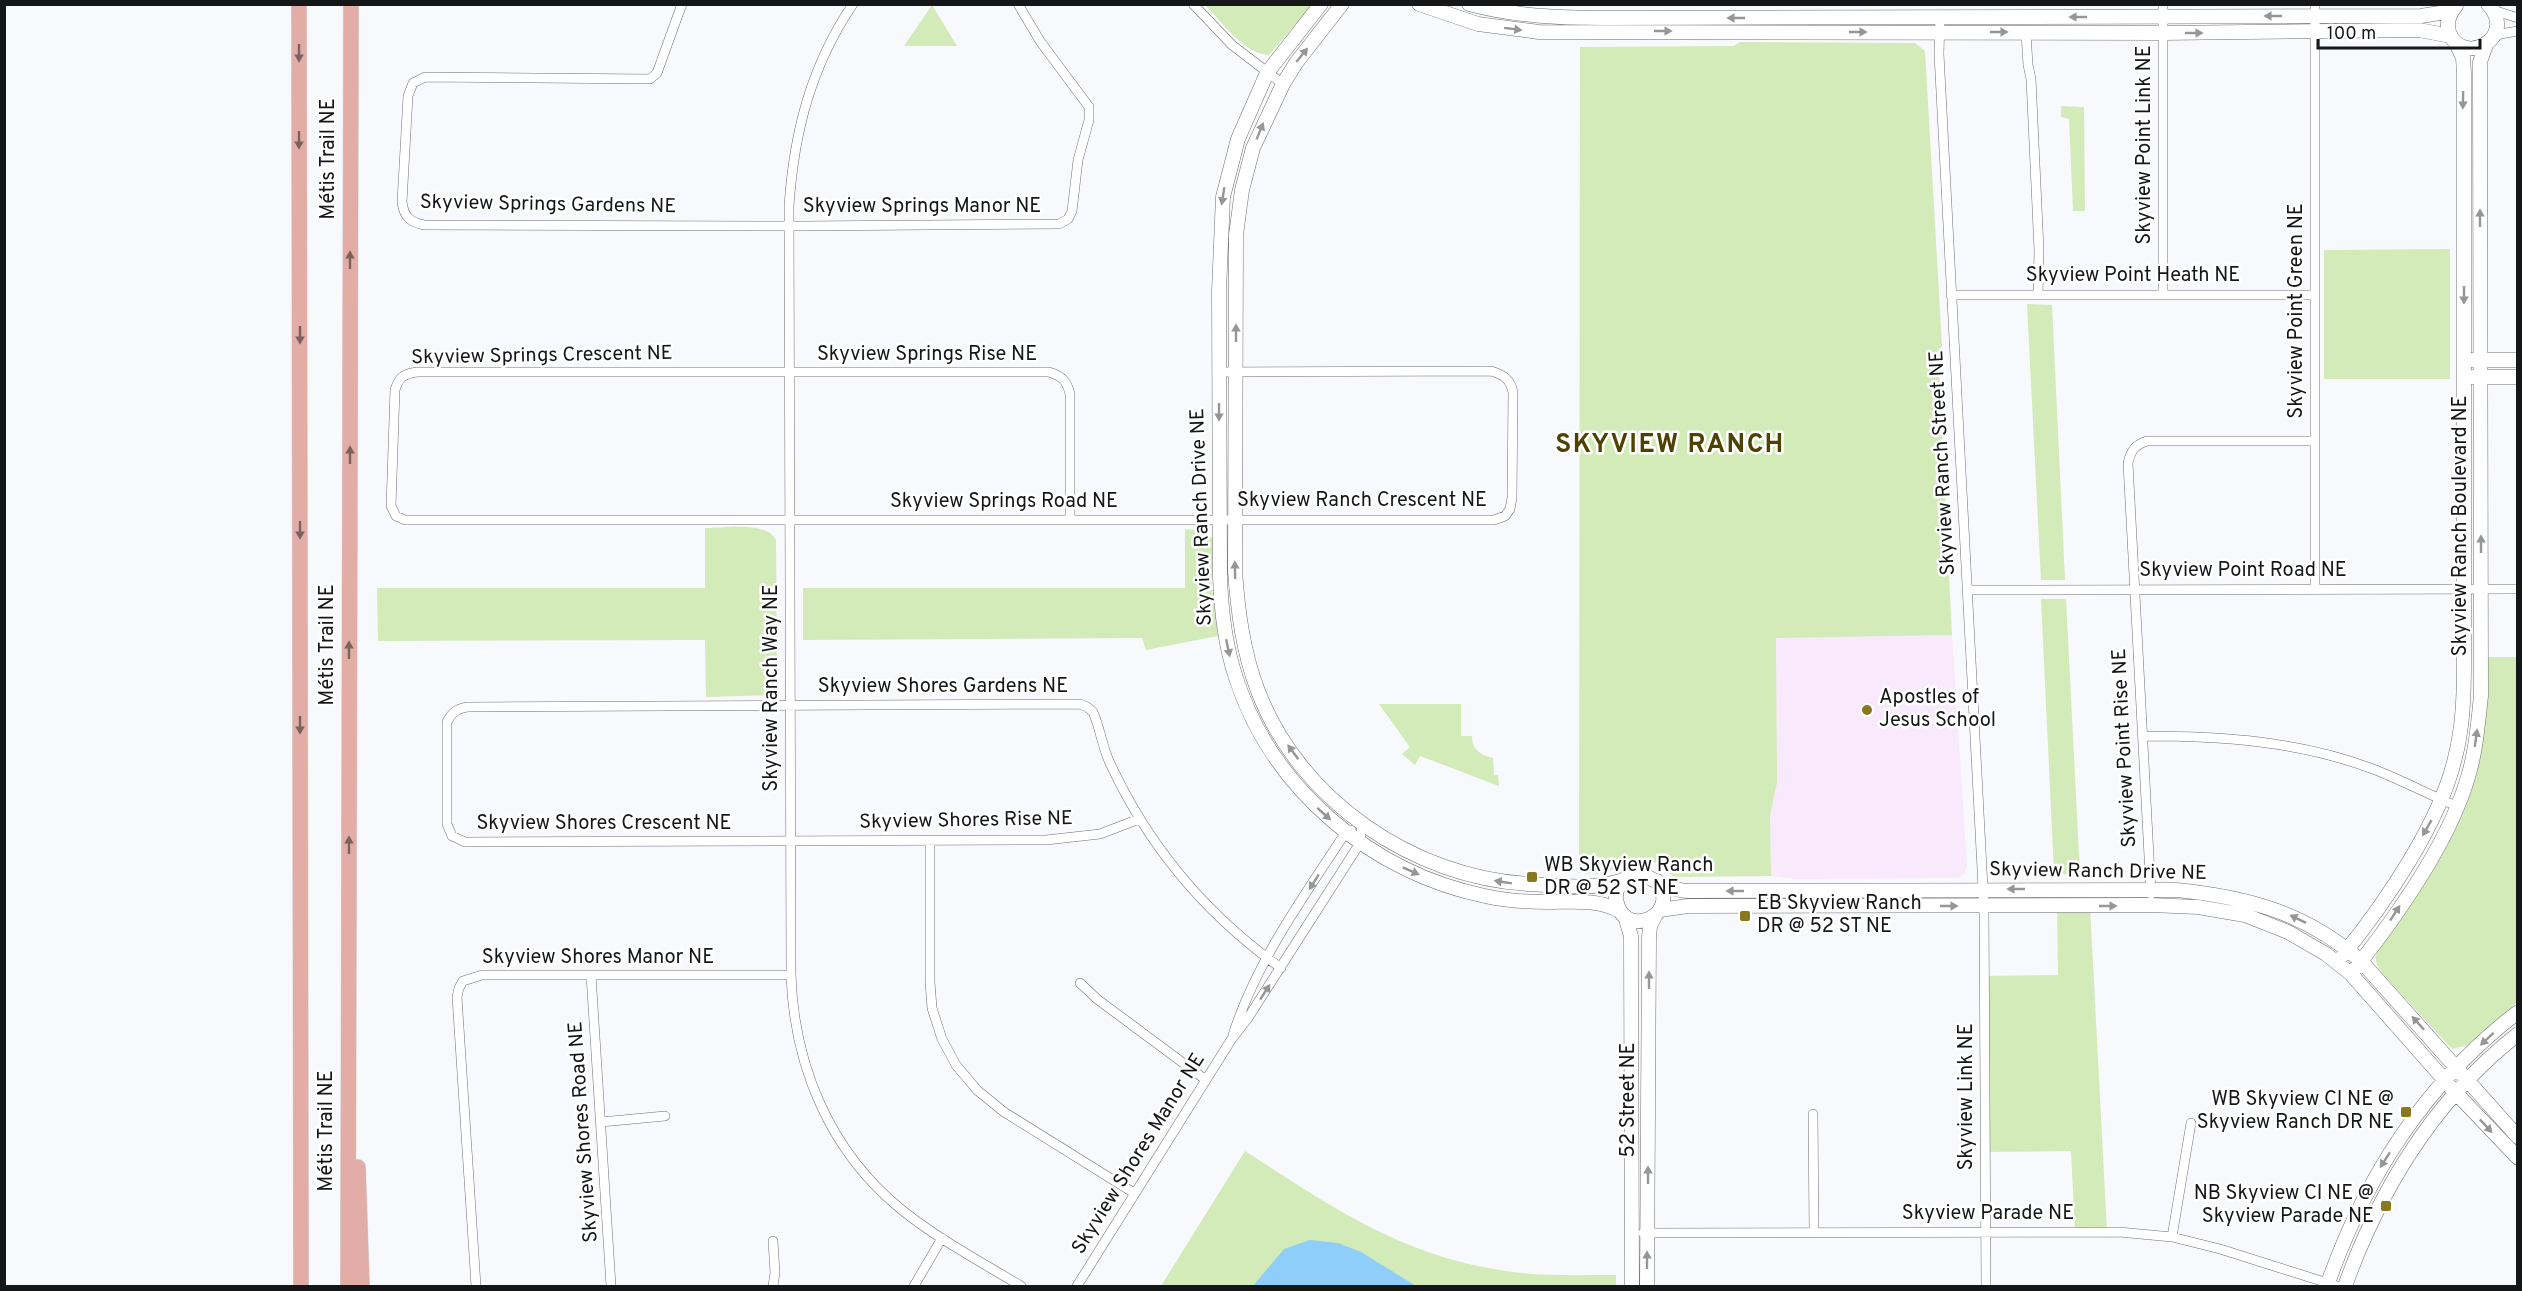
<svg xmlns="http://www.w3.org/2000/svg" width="2522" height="1291" font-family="Overpass,sans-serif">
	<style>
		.education { fill: #f9e9fc }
		.green { fill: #d3eab9 }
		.water { fill: #8fcdfa }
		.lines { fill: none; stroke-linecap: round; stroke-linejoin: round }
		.street-casing { stroke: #6e6f71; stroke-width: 10 }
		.secondary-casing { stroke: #6e6f71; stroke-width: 15 }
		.primary-casing { stroke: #d5d5d5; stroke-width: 16 }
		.street { stroke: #fff; stroke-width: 9 }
		.secondary { stroke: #fff; stroke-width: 14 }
		.primary { stroke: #e2ada6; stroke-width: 15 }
		.oneway { fill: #969697 }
		.oneway2 { fill: #7c625e }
		.poi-dot { fill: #8a781c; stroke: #fff; stroke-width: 2 }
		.labels { text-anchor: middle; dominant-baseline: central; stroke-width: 5; stroke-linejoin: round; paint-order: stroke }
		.street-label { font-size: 20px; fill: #151617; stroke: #fff }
		.poi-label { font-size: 20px; fill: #151617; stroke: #fff; text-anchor: start }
		.district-label { font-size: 26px; font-weight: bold; letter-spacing: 1.5px; fill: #4f4200; stroke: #fff }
	</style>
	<rect width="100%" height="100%" fill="#f8f9fc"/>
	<path class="education" d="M1952,635L1967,866L1964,874L1958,878L1795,879L1771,876L1770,815L1777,783L1776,637Z"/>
	<path class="green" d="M932,5L957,46H904Z
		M1205,5H1312L1269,55C1244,54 1222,22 1205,5Z
		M1740,42L1915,43L1925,51L1942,346L1938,353L1952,635L1776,638L1777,783L1770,815L1771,876L1674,877L1659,864L1639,858L1629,860L1604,874L1579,873L1580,47L1734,46Z
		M2061,106L2084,107L2085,211H2073L2069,119L2061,117Z
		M2450,249V379H2324V250Z
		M2027,304L2052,305L2065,580H2041Z
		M705,528C725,528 767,521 776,540L777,684L775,691L769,695L706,697L705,640L378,641L377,588H705Z
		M1185,529L1204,531L1213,539L1212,587L1218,636L1146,650L1142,638L803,640V588H1185Z
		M2041,599H2066L2080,875L2054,873Z
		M2487,657H2517V1002L2468,1045L2452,1049L2384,975C2377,967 2374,961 2377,951L2446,847L2461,814Z
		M1379,704H1461V736H1472C1472,750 1481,755 1493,758L1494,775H1498L1499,786L1420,756L1415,765L1402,754L1410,747Z
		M2057,906H2090L2107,1232H2075L2071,1151L1986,1152L1984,976L2058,975Z
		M1245,1151C1327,1204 1395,1252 1494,1269C1534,1277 1575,1275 1616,1275V1286H1161Z"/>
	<path class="water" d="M1310,1240L1338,1243L1361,1252L1416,1286H1253L1284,1249Z"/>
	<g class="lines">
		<g class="street-casing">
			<path id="street" d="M682,4L657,73L650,79L425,77L413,83L408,96L402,202C404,217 410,222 424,225L803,226L1059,224L1068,219L1072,211L1078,160L1089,120V107L1040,41L1018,4
				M853,4C811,66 794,132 789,206L791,975C794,1066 830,1152 902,1210C938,1239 981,1262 1021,1286
				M1193,4L1232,45L1283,84
				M2493,10L2518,18
				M1940,17L1939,54L1984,907L1986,1286
				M2026,33L2028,65L2031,79L2039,250L2038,295
				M2492,39L2500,34L2518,31
				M2163,294V4
				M1951,295H2315
				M1070,520V394C1067,381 1062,376 1049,372H417C403,374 399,377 395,390L391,506L396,516L405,520H1494L1505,516L1510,509L1512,498L1513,392C1510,379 1504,375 1491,371L1219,372
				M2315,589V4
				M1968,590L2518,589
				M2143,736C2222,736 2298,741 2373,769C2402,780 2429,795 2457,806
				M1139,819L1100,834L1046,840L465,842L452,836L447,824V722C452,712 457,709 467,707L1080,704L1087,707L1093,712C1100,728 1102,745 1109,761C1148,846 1205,914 1281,968
				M930,841V982L932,1008L942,1039L956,1065L977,1090L1004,1112L1134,1193
				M2151,894L2128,463C2131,450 2135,445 2147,441H2314
				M591,975L611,1286
				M1080,983L1097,999L1206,1080
				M1233,1035C1256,962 1304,896 1346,832L1351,830
				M1813,1114L1814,1232
				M601,1122L665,1116
				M1643,1233L2119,1232L2172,1237L2220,1249L2337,1286
				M2172,1237L2191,1123
				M476,1286L457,997L459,988L463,981L482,975H791
				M773,1286L775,1273L773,1241
				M914,1286L942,1238
				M1077,1286L1231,1040L1248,1018L1360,843L1362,824"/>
		</g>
		<g class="secondary-casing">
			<path id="secondary" d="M1321,4L1267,73L1238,139L1223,197L1219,291L1220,575C1221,610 1225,645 1236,678C1272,789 1372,873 1485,896C1506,901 1527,902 1548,902C1573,902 1598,899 1620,911
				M1342,4L1296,63L1283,84L1253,148L1242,190L1236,235L1235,571C1238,612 1243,652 1258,691C1299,800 1414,878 1529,884C1561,886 1593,890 1624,880
				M1419,4L1478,24L1539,32L2163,33L2419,30L2451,36
				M1469,4C1514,16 1558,18 1604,18L2421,16L2446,12L2455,6
				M2456,6C2449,14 2446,22 2449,32C2462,68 2519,38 2488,4
				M2472,360H2518
				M2472,377H2518
				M1657,881C1682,916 1625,939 1617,903C1615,897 1616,890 1620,885C1635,861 1652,882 1668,887C1674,889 1681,890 1686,891L2176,890C2248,897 2306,913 2361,961L2518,1137
				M1660,910L1688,906L2151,905L2198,907L2245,915L2288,932L2326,954L2351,974L2456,1093L2518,1158
				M1625,916L1631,936L1632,1286
				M2343,955C2385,903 2440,823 2455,758C2463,727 2464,695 2464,663V73L2463,58L2456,43
				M2351,974C2394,920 2449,843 2468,777C2476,751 2478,723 2481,696L2480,74V62L2486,45
				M1647,1286L1649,938L1650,926L1655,916
				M2327,1286C2364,1179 2426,1082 2518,1012
				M2345,1286C2380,1189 2435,1099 2518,1034"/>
		</g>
		<g class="primary-casing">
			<path id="primary" d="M299,4L301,1286
				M358,1167L362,1286
				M348,1286L351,4"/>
		</g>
		<use href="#street" class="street"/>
		<use href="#secondary" class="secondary"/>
		<use href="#primary" class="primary"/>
	</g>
	<defs><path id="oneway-solid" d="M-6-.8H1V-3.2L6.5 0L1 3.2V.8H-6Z" transform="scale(1.5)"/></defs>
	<g class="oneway">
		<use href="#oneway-solid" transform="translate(2273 16) rotate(180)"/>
		<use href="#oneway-solid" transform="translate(2078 17) rotate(180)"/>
		<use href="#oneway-solid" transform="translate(1736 18) rotate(180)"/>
		<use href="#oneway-solid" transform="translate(1513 29) rotate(7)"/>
		<use href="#oneway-solid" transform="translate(1663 31)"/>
		<use href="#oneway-solid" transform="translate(1858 32)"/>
		<use href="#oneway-solid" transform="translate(1999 32)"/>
		<use href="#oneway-solid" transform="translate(2194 33)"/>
		<use href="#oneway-solid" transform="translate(1302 55) rotate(-51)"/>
		<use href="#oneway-solid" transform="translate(2463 100) rotate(91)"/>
		<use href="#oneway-solid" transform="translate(1260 131) rotate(-68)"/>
		<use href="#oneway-solid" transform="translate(1223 196) rotate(99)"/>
		<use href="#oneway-solid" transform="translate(2480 218) rotate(-90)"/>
		<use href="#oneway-solid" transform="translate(2464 295) rotate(90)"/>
		<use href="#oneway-solid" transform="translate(1236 333) rotate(-90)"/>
		<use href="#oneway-solid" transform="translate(1219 412) rotate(90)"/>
		<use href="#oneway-solid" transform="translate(2481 544) rotate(-90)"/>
		<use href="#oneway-solid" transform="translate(1235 570) rotate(-91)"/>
		<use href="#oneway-solid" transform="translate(1228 648) rotate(78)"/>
		<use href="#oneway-solid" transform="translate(2476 738) rotate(-82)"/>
		<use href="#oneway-solid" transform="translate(1293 752) rotate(-126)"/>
		<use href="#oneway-solid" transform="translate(1324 814) rotate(42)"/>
		<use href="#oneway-solid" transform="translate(2427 828) rotate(120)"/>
		<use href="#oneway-solid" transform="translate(1411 871) rotate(24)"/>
		<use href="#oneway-solid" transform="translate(1314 882) rotate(122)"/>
		<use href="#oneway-solid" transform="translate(1503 882) rotate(-171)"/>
		<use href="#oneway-solid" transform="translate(2016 889) rotate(180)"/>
		<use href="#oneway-solid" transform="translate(1735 891) rotate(180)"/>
		<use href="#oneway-solid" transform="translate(1949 906)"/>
		<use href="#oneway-solid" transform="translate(2108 906)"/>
		<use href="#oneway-solid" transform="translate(2395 913) rotate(-57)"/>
		<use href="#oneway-solid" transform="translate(2298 919) rotate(-154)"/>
		<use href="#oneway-solid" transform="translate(1649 980) rotate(-90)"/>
		<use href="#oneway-solid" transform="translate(1265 992) rotate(-57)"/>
		<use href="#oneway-solid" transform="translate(2418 1023) rotate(-132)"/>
		<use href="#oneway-solid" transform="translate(2487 1039) rotate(137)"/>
		<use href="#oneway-solid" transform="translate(2486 1126) rotate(47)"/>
		<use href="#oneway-solid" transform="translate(2385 1160) rotate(123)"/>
		<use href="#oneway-solid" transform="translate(1648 1175) rotate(-90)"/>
		<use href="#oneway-solid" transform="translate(1647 1260) rotate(-90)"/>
	</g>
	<g class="oneway2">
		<use href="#oneway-solid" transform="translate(299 53) rotate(90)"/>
		<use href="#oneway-solid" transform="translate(299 140) rotate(90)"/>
		<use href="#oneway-solid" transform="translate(350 260) rotate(-90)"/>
		<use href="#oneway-solid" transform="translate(300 335) rotate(90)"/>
		<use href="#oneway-solid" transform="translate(350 455) rotate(-90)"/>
		<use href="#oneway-solid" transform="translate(300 530) rotate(90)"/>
		<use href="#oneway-solid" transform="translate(349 650) rotate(-90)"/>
		<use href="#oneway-solid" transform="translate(300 725) rotate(90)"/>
		<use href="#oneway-solid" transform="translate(349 845) rotate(-90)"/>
	</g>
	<g class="poi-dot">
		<circle cx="1867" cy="710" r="6"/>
		<rect x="1526" y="871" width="12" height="12" rx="3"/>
		<rect x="1739" y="910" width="12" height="12" rx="3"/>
		<rect x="2400" y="1106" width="12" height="12" rx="3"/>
		<rect x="2380" y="1200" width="12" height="12" rx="3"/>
	</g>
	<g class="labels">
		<g class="street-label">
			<text transform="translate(2145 145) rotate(-90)">Skyview Point Link NE</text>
			<text transform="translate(329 159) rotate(-90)">Métis Trail NE</text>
			<text transform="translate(548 205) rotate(1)">Skyview Springs Gardens NE</text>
			<text x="922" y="207">Skyview Springs Manor NE</text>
			<text x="2133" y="276">Skyview Point Heath NE</text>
			<text transform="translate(2297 311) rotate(-90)">Skyview Point Green NE</text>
			<text x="927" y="355">Skyview Springs Rise NE</text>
			<text transform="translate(542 356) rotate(-1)">Skyview Springs Crescent NE</text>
			<text transform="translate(1943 463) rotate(-93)">Skyview Ranch Street NE</text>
			<text x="1362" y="501">Skyview Ranch Crescent NE</text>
			<text x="1004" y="502">Skyview Springs Road NE</text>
			<text transform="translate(1202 517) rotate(-92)">Skyview Ranch Drive NE</text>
			<text transform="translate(2461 526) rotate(-90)">Skyview Ranch Boulevard NE</text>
			<text x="2243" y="571">Skyview Point Road NE</text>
			<text transform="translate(328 645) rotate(-90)">Métis Trail NE</text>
			<text x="943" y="687">Skyview Shores Gardens NE</text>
			<text transform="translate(772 688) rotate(-90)">Skyview Ranch Way NE</text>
			<text transform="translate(2125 748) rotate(-93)">Skyview Point Rise NE</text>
			<text transform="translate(966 821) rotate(-1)">Skyview Shores Rise NE</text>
			<text x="604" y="824">Skyview Shores Crescent NE</text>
			<text transform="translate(2098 872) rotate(1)">Skyview Ranch Drive NE</text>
			<text x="598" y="958">Skyview Shores Manor NE</text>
			<text transform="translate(1967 1097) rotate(-90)">Skyview Link NE</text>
			<text transform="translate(1629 1100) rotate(-90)">52 Street NE</text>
			<text transform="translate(327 1131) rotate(-90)">Métis Trail NE</text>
			<text transform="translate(584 1132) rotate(-94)">Skyview Shores Road NE</text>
			<text transform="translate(1139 1154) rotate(-58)">Skyview Shores Manor NE</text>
			<text x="1988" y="1214">Skyview Parade NE</text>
		</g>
		<g class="poi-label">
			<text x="1879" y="698">Apostles of<tspan x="1879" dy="23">Jesus School</tspan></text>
			<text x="1544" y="866">WB Skyview Ranch<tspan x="1544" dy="23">DR @ 52 ST NE</tspan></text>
			<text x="1757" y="904">EB Skyview Ranch<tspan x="1757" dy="23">DR @ 52 ST NE</tspan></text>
			<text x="2394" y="1100" text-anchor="end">WB Skyview CI NE @<tspan x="2394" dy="23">Skyview Ranch DR NE</tspan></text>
			<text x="2374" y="1194" text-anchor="end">NB Skyview CI NE @<tspan x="2374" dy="23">Skyview Parade NE</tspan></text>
		</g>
		<g class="district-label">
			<text x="1670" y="445">SKYVIEW RANCH</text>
		</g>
	</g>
	<rect width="2522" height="1291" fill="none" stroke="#151617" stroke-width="12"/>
	<path d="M2318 39v9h162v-9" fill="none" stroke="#151617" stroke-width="3"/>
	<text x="2327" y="39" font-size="18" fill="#151617" stroke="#ffffff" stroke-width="4.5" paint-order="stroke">100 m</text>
</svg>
